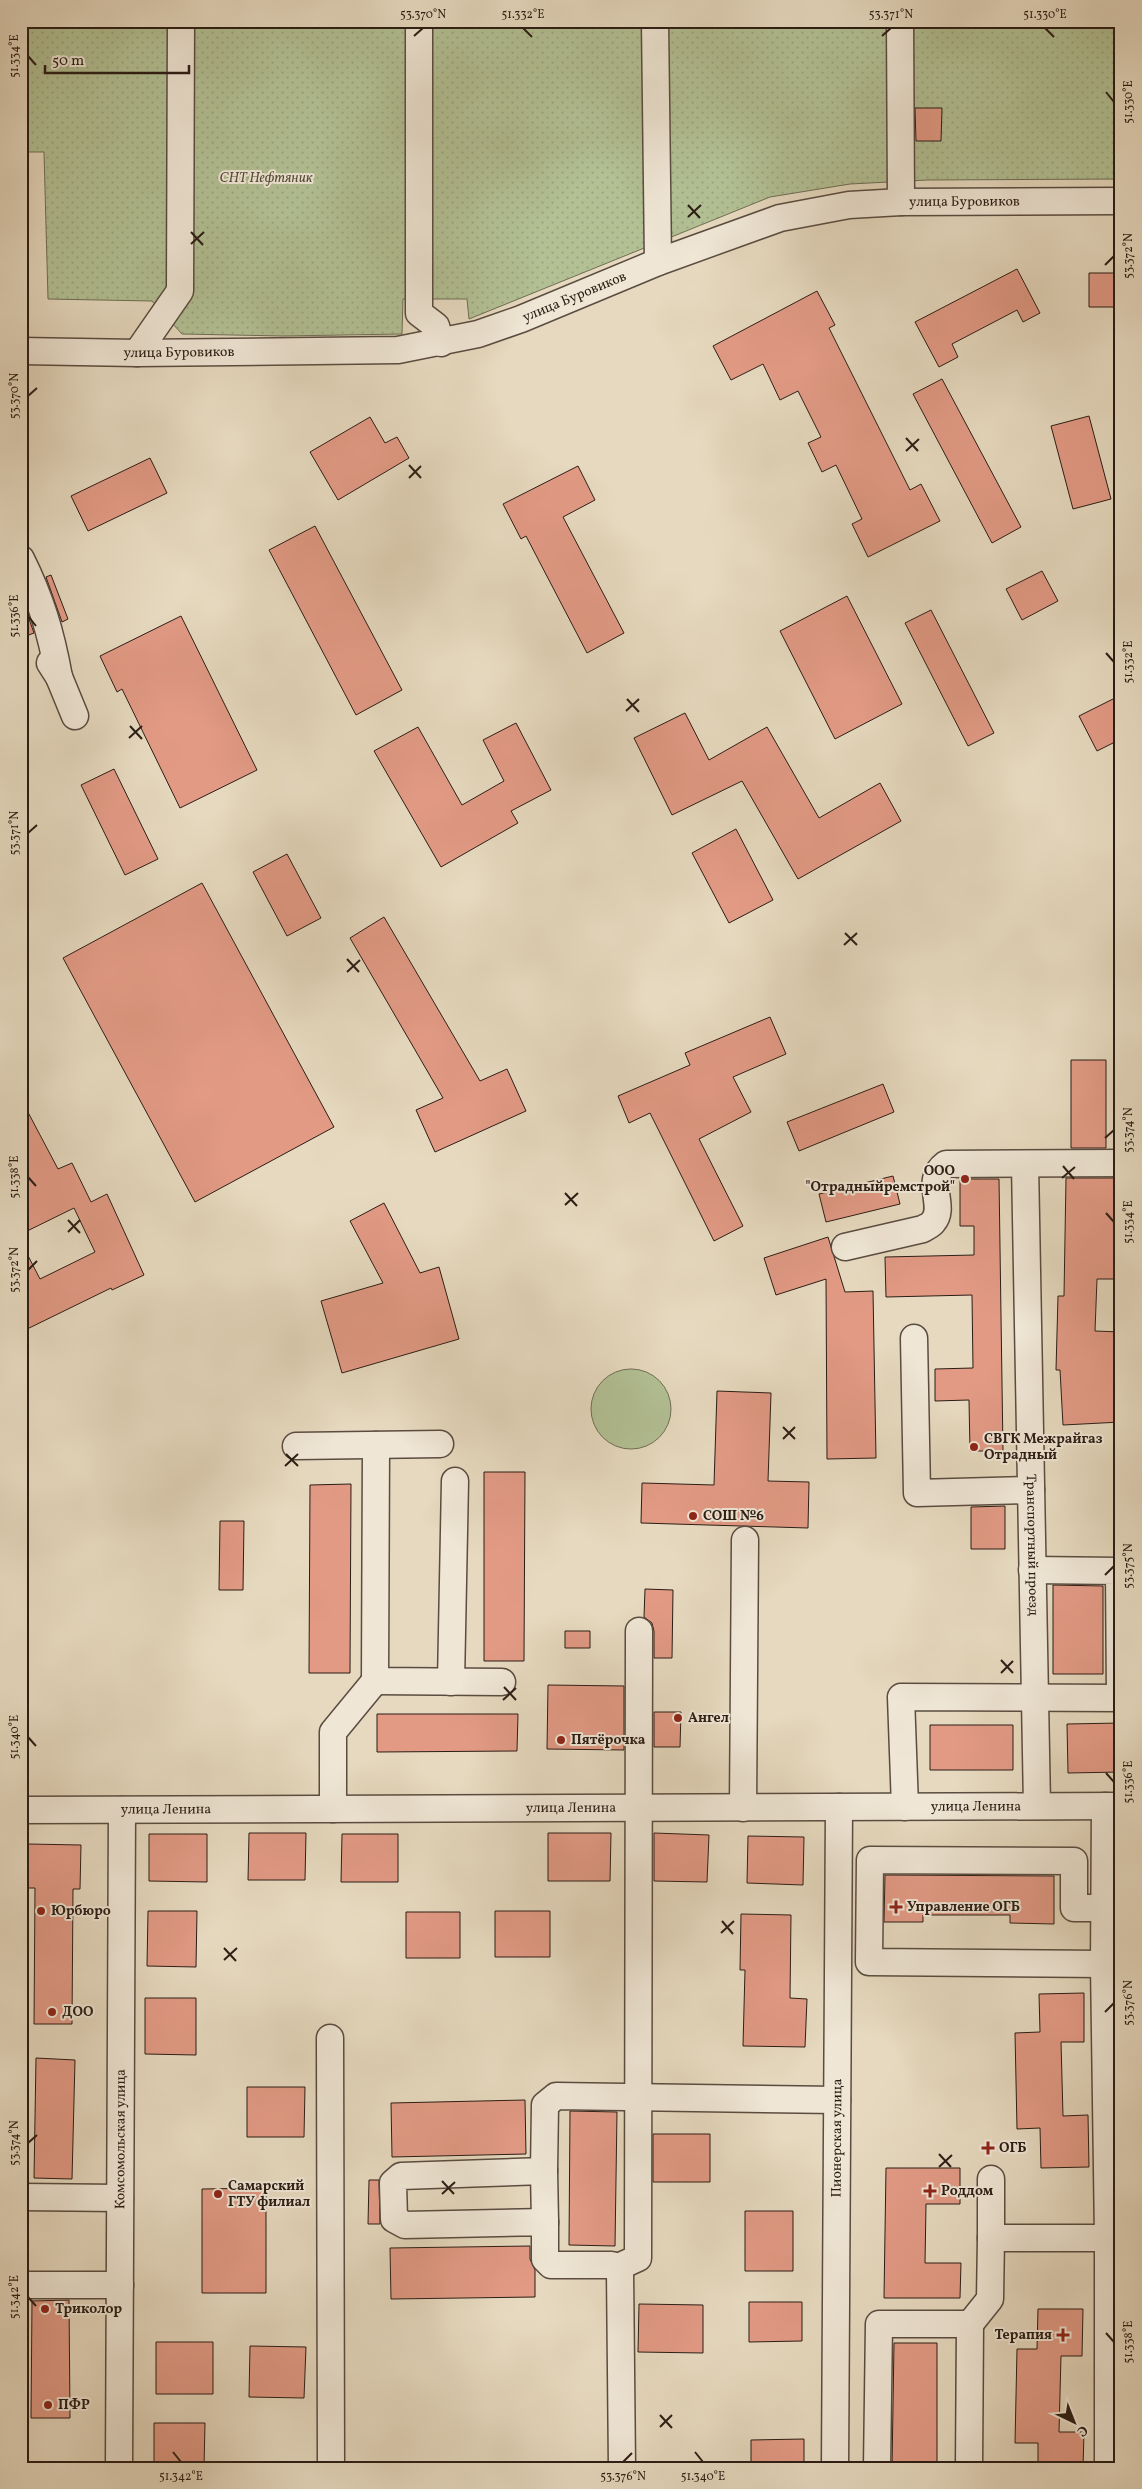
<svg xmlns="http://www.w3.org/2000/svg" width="1142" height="2489" font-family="Vollkorn,serif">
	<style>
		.grass { fill: #b2c094; stroke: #6e6e54 }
		.garden { fill: url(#garden-dots); stroke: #6e6e54 }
		.building { fill: #e29a85; stroke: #2b1d15 }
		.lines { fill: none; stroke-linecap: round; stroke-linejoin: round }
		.minor-casing { stroke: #5a4c40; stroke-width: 29 }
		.minor { stroke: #efe6d5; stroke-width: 26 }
		.ticks { fill: none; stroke: #2b1d15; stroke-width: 2 }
		.poi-dot { fill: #8f2418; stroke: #efe6d5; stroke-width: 2 }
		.labels { text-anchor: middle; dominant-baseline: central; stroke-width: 4; stroke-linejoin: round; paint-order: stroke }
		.park-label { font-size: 14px; font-style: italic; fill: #544e3b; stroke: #efe6d5 }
		.street-label { font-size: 14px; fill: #2b1d15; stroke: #efe6d5 }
		.poi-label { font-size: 14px; font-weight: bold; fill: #2b1d15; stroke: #efe6d5; text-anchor: start }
		.neatline { fill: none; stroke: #2b1d15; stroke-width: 2 }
		.ticks-label { font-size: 12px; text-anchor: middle; fill: #2b1d15 }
	</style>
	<defs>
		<pattern id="garden-dots" width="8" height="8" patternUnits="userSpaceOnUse" patternTransform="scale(1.25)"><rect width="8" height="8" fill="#b2c094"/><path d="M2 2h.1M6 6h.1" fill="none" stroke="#99a57f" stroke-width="1.8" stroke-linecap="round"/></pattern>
	</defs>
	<rect width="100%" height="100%" fill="#e6d9bf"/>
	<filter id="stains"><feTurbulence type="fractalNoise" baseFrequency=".004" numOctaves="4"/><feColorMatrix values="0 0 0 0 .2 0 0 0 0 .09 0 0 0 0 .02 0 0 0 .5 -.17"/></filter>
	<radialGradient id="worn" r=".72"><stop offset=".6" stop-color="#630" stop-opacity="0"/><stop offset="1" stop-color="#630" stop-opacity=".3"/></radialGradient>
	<path class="grass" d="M591 1409a40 40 0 1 1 80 0a40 40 0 1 1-80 0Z"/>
	<path class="garden" d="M21,21H1121V179L927,180L850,184L770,197L469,319L467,299H403L402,334L283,336L182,334L152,301L48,299L44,152H21Z"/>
	<path class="building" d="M915,108H942L941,141H916Z
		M1017,269L1040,313L1023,322L1017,310L952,344L958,357L939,367L915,322Z
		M1089,273H1121V307H1089Z
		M817,291L835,325L829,328L910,490L921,484L940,521L868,557L852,524L862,519L836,465L822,472L808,443L821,437L798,391L780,400L763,364L731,380L713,346Z
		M942,379L1021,527L992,543L913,394Z
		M1089,416L1111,499L1073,509L1051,426Z
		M370,417L385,443L397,437L409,458L338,500L310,452Z
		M150,458L167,493L88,531L71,496Z
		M578,466L595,500L563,517L624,633L587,653L526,536L521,539L503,504Z
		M315,526L402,690L356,715L269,550Z
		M1042,571L1058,601L1022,620L1006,589Z
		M51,575L68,619L62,622L46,577Z
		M21,596L34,633L21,638Z
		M847,596L902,704L835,739L780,631Z
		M931,610L994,733L968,746L905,623Z
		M181,616L257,770L180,808L122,689L117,692L100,656Z
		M1121,695V739L1097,751L1079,716Z
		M685,713L709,760L767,727L819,818L880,783L901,821L798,879L742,781L672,815L634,738Z
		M516,723L551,790L511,811L518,823L441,867L374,751L418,727L462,805L504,781L483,740Z
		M114,769L158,859L125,875L81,785Z
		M736,829L773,900L729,923L692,853Z
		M287,854L321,918L287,936L253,872Z
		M202,883L334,1127L195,1202L63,958Z
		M384,917L480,1081L507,1069L526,1111L435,1152L416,1110L443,1098L350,938Z
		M770,1017L786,1054L733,1077L751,1112L699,1139L743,1226L714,1241L650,1113L629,1123L618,1096L690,1065L685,1053Z
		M1071,1060H1106V1148H1071Z
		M883,1084L894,1112L799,1151L787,1122Z
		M21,1099L58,1169L72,1163L91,1202L107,1194L144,1275L112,1290L111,1288L21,1332V1242L40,1279L95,1252L74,1208L21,1234Z
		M893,1176L900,1204L826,1222L819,1194Z
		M1066,1178H1121V1279H1097L1095,1331L1121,1332L1119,1379H1121V1422L1063,1425L1060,1370H1056L1058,1296H1064Z
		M960,1179H999L1003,1451H970L969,1400L935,1401V1369L973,1368L972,1295L886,1297L885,1257L974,1255V1226H960Z
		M384,1203L420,1273L439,1267L459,1339L342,1373L321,1301L383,1283L350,1221Z
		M828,1237L845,1292L873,1291L876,1458L827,1459L826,1279L776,1295L764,1258Z
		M717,1391L771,1393L768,1481L809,1482L808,1528L641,1523L642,1483L714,1485Z
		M484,1472H525L524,1661H484Z
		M351,1484L350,1673H309L310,1485Z
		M1005,1506V1549H971V1507Z
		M220,1521H244L243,1590H219Z
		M1053,1585L1103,1586V1674H1053Z
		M645,1589L673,1590L672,1658H654V1631L652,1623L644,1617Z
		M565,1631H590V1648H565Z
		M548,1685L624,1686V1750L547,1749Z
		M654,1712H681L680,1747H654Z
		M377,1714H518L517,1751L377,1752Z
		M1121,1723V1772L1068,1773L1067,1724Z
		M930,1725H1013V1770H930Z
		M249,1833H306L305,1880H248Z
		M548,1833H611L610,1881H548Z
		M654,1833L709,1835L707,1882L654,1881Z
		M149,1834H207V1882L149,1881Z
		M342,1834H398V1882H341Z
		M748,1836L804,1837L803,1885L747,1883Z
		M28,1844L81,1845L80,1889H73L72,2024H34L35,1888H27Z
		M885,1875L1054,1876V1924L1010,1923V1915H923V1922H884Z
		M148,1911H197L196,1967L147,1966Z
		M495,1911H550V1957H495Z
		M406,1912H460V1958H406Z
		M741,1914L791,1915L790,1998L807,1999L805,2047L743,2046L745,1970H740Z
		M1084,1993V2042H1061L1063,2116L1088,2115L1089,2167L1041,2168L1040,2128L1017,2129L1015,2033L1040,2032L1039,1994Z
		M145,1998H196V2055L145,2054Z
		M36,2058L75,2060L72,2179L34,2178Z
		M247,2087H305L304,2137H247Z
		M525,2100L526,2154L392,2157L391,2103Z
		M570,2111L617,2112L615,2246L569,2245Z
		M653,2134H710V2182H653Z
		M886,2168H960V2204H926L925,2263H961L960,2298H884Z
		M369,2180H379L380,2224H368Z
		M266,2188V2293H202V2189Z
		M745,2211H793V2271H745Z
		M530,2246V2259L535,2270V2297L391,2299L390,2248Z
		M69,2300L70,2418H31L32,2301Z
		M749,2302H802V2341L749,2342Z
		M639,2304L703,2305V2353L638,2352Z
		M1038,2309H1083L1082,2356H1061L1059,2432H1084L1083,2468H1038V2443H1015L1017,2349H1037Z
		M156,2342H213V2394H156Z
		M894,2343H937V2468H892Z
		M250,2346L306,2347L304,2398L249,2397Z
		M154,2423H205L204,2468H154Z
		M804,2439V2468H751V2440Z"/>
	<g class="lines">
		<g class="minor-casing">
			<g id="minor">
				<path d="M419,21V313L436,326L441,343"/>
				<path d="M655,21L658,262"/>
				<path d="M900,21L901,202"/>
				<path id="s1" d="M21,351L137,353L398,350L478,334L521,319L658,262L780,218L849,205L901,202L1121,201"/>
				<path d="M137,353L180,291L181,21"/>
				<path d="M21,559C41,599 51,633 59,677"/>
				<path d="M50,663L59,677L75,716"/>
				<path id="s2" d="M1025,1164L1037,1806"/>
				<path d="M845,1247L923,1229C926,1227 931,1225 933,1222C947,1206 923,1181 946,1164L1121,1163"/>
				<path d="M914,1338L917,1493L1031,1490"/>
				<path d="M376,1445L375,1681L502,1682"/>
				<path d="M296,1446L440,1444"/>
				<path d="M1032,1570L1119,1571L1120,1698"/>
				<path d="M451,1682L455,1481"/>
				<path d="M1105,1806L1104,1964L1108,2238V2468"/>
				<path d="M905,1807L901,1697L1121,1698"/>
				<path d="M743,1808L745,1540"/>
				<path d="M333,1809V1732L375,1681"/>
				<path id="s3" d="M21,1810L1121,1806"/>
				<path d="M1104,1964L869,1962L870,1860L1074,1861V1908H1104"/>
				<path d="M330,2038L331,2468"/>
				<path d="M544,2171L545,2222"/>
				<path d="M21,2197L120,2198"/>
				<path d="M991,2238V2179"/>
				<path d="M616,2268L638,2258L639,1631"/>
				<path d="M21,2285H120"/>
				<path id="s4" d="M119,2468L122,1810"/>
				<path d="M622,2468L620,2271L612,2265H551L545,2259V2222L405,2225L394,2219L393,2183L401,2176L544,2171L545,2105L556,2096L837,2100"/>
				<path id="s5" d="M835,2468L839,1807"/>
				<path d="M877,2468L879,2324H970L990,2299L991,2238H1108"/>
				<path d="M969,2468L970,2324"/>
			</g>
		</g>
		<use href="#minor" class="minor"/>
	</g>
	<path class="ticks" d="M523,28L532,37M1045,28L1054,37M414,36L423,28M882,36L891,28M28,56L36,65M1106,92L1114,102M688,205L700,218M688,217L701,205M191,232L203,245M191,244L204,232M1105,265L1114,256M28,396L37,388M906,438L918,451M906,451L919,439M409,465L421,478M409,478L421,466M28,616L36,626M1106,653L1114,662M627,699L639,712M626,711L639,699M130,726L142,739M129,738L142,726M28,833L37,825M845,933L857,945M844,945L857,933M347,959L359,972M347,972L360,960M1105,1138L1114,1130M1063,1166L1074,1179M28,1177L36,1186M1062,1178L1075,1167M565,1193L577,1206M565,1205L578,1193M1106,1213L1114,1222M68,1220L80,1233M68,1232L80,1220M28,1270L37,1261M783,1427L795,1439M783,1439L795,1427M286,1454L298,1466M285,1466L298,1454M1105,1575L1114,1566M1001,1660L1013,1673M1001,1673L1013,1661M504,1687L516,1700M503,1700L516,1688M28,1737L36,1746M1106,1773L1114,1782M722,1921L733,1934M721,1933L734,1921M224,1948L236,1961M224,1960L237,1948M1105,2012L1114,2003M28,2143L37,2135M939,2154L951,2167M939,2167L952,2155M442,2181L454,2194M442,2194L455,2182M28,2297L36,2306M1106,2333L1114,2342M660,2415L672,2428M660,2427L672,2415M173,2452L181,2462M695,2452L703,2462M623,2462L632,2453"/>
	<g class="poi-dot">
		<circle cx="965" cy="1179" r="5"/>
		<circle cx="974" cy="1447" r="5"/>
		<circle cx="693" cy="1516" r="5"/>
		<circle cx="678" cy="1718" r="5"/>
		<circle cx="561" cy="1740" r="5"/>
		<path d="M893.5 1899.5h5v5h5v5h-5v5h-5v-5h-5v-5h5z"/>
		<circle cx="41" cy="1911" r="5"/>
		<circle cx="52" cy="2012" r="5"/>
		<path d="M985.5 2140.5h5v5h5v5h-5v5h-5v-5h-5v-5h5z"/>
		<path d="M927.5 2183.5h5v5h5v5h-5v5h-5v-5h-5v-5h5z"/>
		<circle cx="218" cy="2194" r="5"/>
		<circle cx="45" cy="2309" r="5"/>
		<path d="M1060.5 2327.5h5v5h5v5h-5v5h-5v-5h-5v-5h5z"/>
		<circle cx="48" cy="2405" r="5"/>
	</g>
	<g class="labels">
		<g class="park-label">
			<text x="266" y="178">СНТ Нефтяник</text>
		</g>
		<g class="street-label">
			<text stroke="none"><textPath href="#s1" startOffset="968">улица Буровиков</textPath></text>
			<text stroke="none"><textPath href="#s1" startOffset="562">улица Буровиков</textPath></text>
			<text stroke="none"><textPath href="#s1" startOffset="158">улица Буровиков</textPath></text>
			<text stroke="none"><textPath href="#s2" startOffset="381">Транспортный проезд</textPath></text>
			<text stroke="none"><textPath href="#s3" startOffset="955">улица Ленина</textPath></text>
			<text stroke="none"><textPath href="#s3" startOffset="550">улица Ленина</textPath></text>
			<text stroke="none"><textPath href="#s3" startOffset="145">улица Ленина</textPath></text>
			<text stroke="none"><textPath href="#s5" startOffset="330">Пионерская улица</textPath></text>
			<text stroke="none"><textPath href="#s4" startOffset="329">Комсомольская улица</textPath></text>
		</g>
		<g class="poi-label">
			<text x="955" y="1171" text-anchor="end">ООО<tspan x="955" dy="16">"Отрадныйремстрой"</tspan></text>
			<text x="984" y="1439">СВГК Межрайгаз<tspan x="984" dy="16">Отрадный</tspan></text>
			<text x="703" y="1516">СОШ №6</text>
			<text x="688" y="1718">Ангел</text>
			<text x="571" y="1740">Пятёрочка</text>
			<text x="907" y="1907">Управление ОГБ</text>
			<text x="51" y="1911">Юрбюро</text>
			<text x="62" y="2012">ДОО</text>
			<text x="999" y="2148">ОГБ</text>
			<text x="228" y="2186">Самарский<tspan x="228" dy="16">ГТУ филиал</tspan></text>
			<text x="941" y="2191">Роддом</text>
			<text x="55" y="2309">Триколор</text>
			<text x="1052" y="2335" text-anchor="end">Терапия</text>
			<text x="58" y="2405">ПФР</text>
		</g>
	</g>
	<rect width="1142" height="2489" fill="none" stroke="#e6d9bf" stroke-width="55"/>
	<g transform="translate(1074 2422) rotate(137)" stroke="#efe6d5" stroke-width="4" paint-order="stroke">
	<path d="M0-4L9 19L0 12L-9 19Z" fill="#2b1d15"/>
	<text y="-8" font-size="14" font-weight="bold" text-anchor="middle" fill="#2b1d15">С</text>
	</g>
	<path d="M45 65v8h144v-8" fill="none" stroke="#2b1d15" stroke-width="2.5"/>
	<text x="52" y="65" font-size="15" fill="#2b1d15" stroke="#efe6d5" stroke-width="4" paint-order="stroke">50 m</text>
	<rect x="28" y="28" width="1086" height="2434" class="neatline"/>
	<g class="ticks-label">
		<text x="423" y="18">53.370°N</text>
		<text x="523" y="18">51.332°E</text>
		<text x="891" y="18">53.371°N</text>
		<text x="1045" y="18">51.330°E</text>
		<text transform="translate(14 56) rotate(-90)" y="4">51.334°E</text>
		<text transform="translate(1128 102) rotate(-90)" y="4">51.330°E</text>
		<text transform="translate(1128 256) rotate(-90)" y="4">53.372°N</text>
		<text transform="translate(14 396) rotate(-90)" y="4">53.370°N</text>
		<text transform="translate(14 616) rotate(-90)" y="4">51.336°E</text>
		<text transform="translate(1128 662) rotate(-90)" y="4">51.332°E</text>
		<text transform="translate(14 833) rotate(-90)" y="4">53.371°N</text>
		<text transform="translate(1128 1130) rotate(-90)" y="4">53.374°N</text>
		<text transform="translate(14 1177) rotate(-90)" y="4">51.338°E</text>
		<text transform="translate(1128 1222) rotate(-90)" y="4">51.334°E</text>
		<text transform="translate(14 1270) rotate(-90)" y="4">53.372°N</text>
		<text transform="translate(1128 1566) rotate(-90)" y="4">53.375°N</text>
		<text transform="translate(14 1737) rotate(-90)" y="4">51.340°E</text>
		<text transform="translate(1128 1782) rotate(-90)" y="4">51.336°E</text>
		<text transform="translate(1128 2003) rotate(-90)" y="4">53.376°N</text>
		<text transform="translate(14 2143) rotate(-90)" y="4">53.374°N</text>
		<text transform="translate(14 2297) rotate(-90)" y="4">51.342°E</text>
		<text transform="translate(1128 2342) rotate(-90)" y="4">51.338°E</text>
		<text x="181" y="2480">51.342°E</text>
		<text x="623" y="2480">53.376°N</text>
		<text x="703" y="2480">51.340°E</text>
	</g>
	<rect width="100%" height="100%" filter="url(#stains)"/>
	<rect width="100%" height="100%" fill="url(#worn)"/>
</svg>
